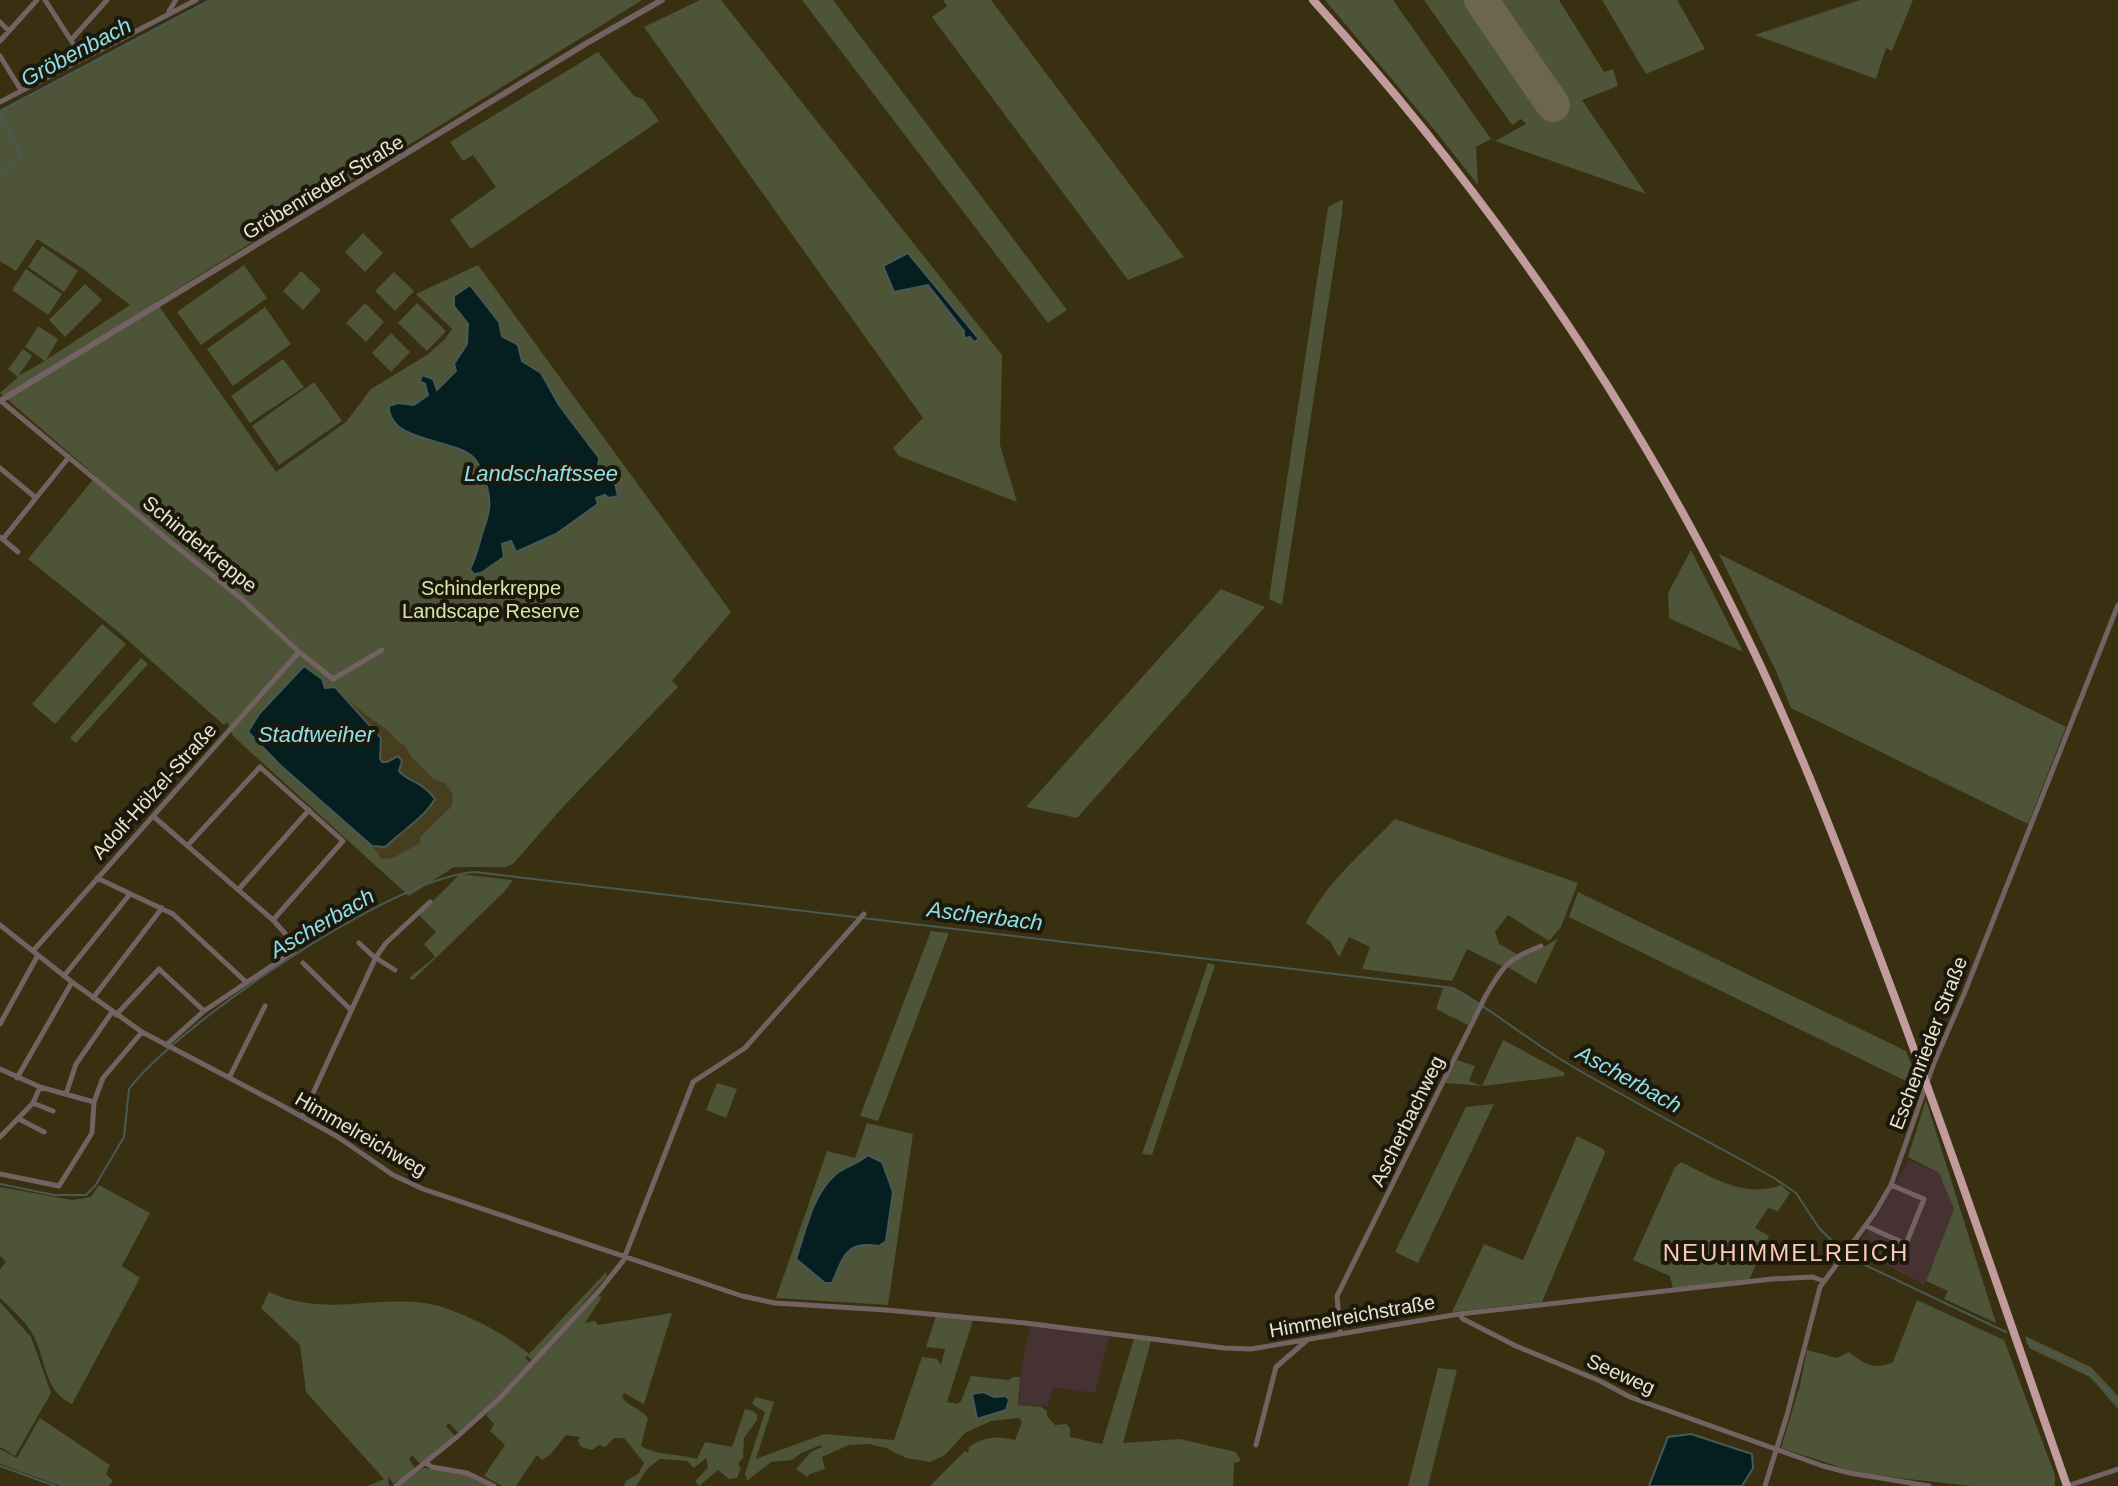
<svg xmlns="http://www.w3.org/2000/svg" width="2118" height="1486" font-family="Helvetica,sans-serif">
	<style>
		.commercial { fill: #463133 }
		.green { fill: #4d5437; fill-rule: evenodd }
		.sand { fill: #473e1e }
		.water { fill: #051e20; stroke: #495955; stroke-width: 2 }
		.lines { fill: none; stroke-linecap: round; stroke-linejoin: round }
		.stream { stroke: #495955; stroke-width: 2 }
		.runway { stroke: #6d664c; stroke-width: 34 }
		.minor { stroke: #736262; stroke-width: 5 }
		.tertiary { stroke: #736262; stroke-width: 6 }
		.trunk { stroke: #c29c9c; stroke-width: 8 }
		.labels { text-anchor: middle; dominant-baseline: central; stroke-width: 8; stroke-linejoin: round; paint-order: stroke }
		.street-label { font-size: 20px; fill: #e8e4d2; stroke: #1c180b }
		.park-label { font-size: 20px; fill: #d7e6a9; stroke: #1c180b }
		.water-label { font-size: 22px; font-style: italic; fill: #8de0e8; stroke: #1c180b }
		.quarter-label { font-size: 24px; letter-spacing: 2px; fill: #f9cbb6; stroke: #1c180b }
	</style>
	<rect width="100%" height="100%" fill="#383011"/>
	<path class="commercial" d="M1909,1160L1939,1173L1954,1209L1924,1285L1856,1249Z
		M1030,1325L1109,1336L1095,1393L1053,1387L1048,1406L1017,1405L1020,1396L1018,1385Z"/>
	<path class="green" d="M210,0H642L156,302L276,472L346,422L371,389L427,355L445,339L452,329L416,294L478,265L731,612L672,681L678,687L561,809L514,863L506,867H454L409,896L233,736L227,722L224,725L115,629L28,559L96,476L0,393L18,377L8,369L23,349L32,356L18,376L45,361L25,347L38,326L58,339L46,360L130,305L82,268L37,239L16,271L0,261V111Z
		M700,0H721L1002,355L1000,445L1017,502L899,456L893,448L923,418L644,27Z
		M802,0H833L1067,310L1048,323Z
		M943,0H991L1184,257L1128,280L932,17L947,6Z
		M1325,0H1393L1491,139L1476,147L1478,185L1437,133Z
		M1424,0H1559L1604,72L1613,69L1618,86L1582,100L1646,194L1495,141L1526,124L1521,119L1512,125Z
		M1602,0H1677L1705,49L1646,74Z
		M1860,0H1913L1892,51L1886,48L1876,79L1755,35Z
		M598,52L634,96L643,99L659,121L471,249L450,220L496,187L473,155L463,161L450,142Z
		M1343,199L1342,214L1282,605L1269,599L1328,207Z
		M363,233L383,253L365,272L345,252Z
		M42,246L78,271L64,292L28,267Z
		M244,265L267,298L201,345L177,312Z
		M26,269L62,294L48,315L12,290Z
		M301,271L321,290L303,310L283,291Z
		M394,272L414,291L395,311L375,291Z
		M85,284L102,300L65,337L49,320Z
		M365,303L384,322L366,342L346,323Z
		M417,303L446,331L427,351L398,323Z
		M265,307L291,344L233,386L207,349Z
		M391,333L410,352L391,372L372,353Z
		M283,359L304,387L250,423L231,396Z
		M314,382L342,421L279,465L252,426Z
		M1691,550L1743,652L1669,618L1668,593Z
		M1719,554L2066,727L2028,824L1791,708L1776,671Z
		M1221,589L1265,607L1077,818L1026,807Z
		M102,624L126,644L55,724L32,704Z
		M141,658L148,664L76,743L70,738Z
		M1395,819L1578,883L1561,927L1549,941L1508,915L1495,932L1499,944L1517,954L1502,966L1467,949L1452,981L1362,969L1370,947L1349,937L1339,957L1330,941L1306,923C1326,883 1364,851 1395,819Z
		M460,874L513,880L504,892L413,980L409,978L435,957L424,944L436,932L419,915Z
		M1578,892L1906,1051L1916,1076L1912,1084L1569,917Z
		M931,931L949,933L878,1121L860,1116Z
		M1558,938L1536,984L1506,966C1522,955 1542,950 1558,938Z
		M1208,963L1215,965L1152,1155L1142,1154Z
		M1443,988L1454,989L1479,1004L1468,1025L1436,1009Z
		M1503,1040L1565,1073L1564,1076L1482,1086L1445,1083L1457,1060L1475,1066L1469,1081L1482,1086Z
		M717,1083L737,1089L726,1118L706,1110Z
		M1926,1100L1996,1323L1944,1299L1948,1291L1926,1281L1954,1209L1939,1173L1908,1157Z
		M1494,1104L1418,1263L1395,1252L1466,1107Z
		M867,1123L913,1134L888,1305L776,1298L827,1151L855,1158ZM856,1165L862,1243L847,1251L796,1259L806,1231L837,1173Z
		M1577,1136L1603,1149L1605,1153L1542,1302L1452,1312L1484,1244L1523,1260Z
		M1681,1162C1712,1177 1745,1199 1781,1185L1790,1193L1778,1211L1768,1208L1755,1228L1769,1236L1749,1280L1673,1289L1670,1276L1633,1260L1675,1167Z
		M99,1185L150,1213L122,1266L140,1278L72,1404C42,1391 47,1355 30,1330C22,1318 10,1308 0,1298V1269L6,1262L0,1255V1187L72,1200L91,1197Z
		M606,1272L607,1276L533,1361L527,1356L525,1358L531,1363L500,1396L459,1434L449,1423L446,1426L455,1436L422,1466L412,1455L409,1459L416,1470L393,1484L388,1476L389,1486H368L384,1479L306,1392L300,1345L261,1308L269,1292C325,1317 368,1296 423,1303C453,1306 507,1334 529,1354Z
		M598,1296L602,1297L585,1323L595,1321L598,1325L672,1313L644,1404L624,1393L622,1397C628,1407 641,1408 648,1418L641,1446C659,1456 677,1453 697,1459L705,1442L732,1447L745,1409L753,1411L757,1415V1420L744,1438L743,1458L738,1464L741,1468L737,1478L729,1479L718,1470L699,1486L695,1481L708,1468L706,1458L694,1468L687,1461L660,1459L648,1468L636,1486H624L626,1481L638,1474L644,1463L624,1438H614L605,1447L599,1445L592,1450L581,1447L578,1441L580,1437L566,1435L550,1455L542,1460L537,1455L516,1486H502L484,1476L505,1445L490,1431L494,1424L486,1415Z
		M1917,1300L2004,1340L2055,1475V1486H1971L1899,1478L1852,1471L1781,1448L1800,1385L1807,1350L1837,1358L1849,1352C1865,1364 1874,1371 1893,1362Z
		M0,1302L31,1337L51,1393L15,1456L0,1447Z
		M936,1316L973,1320L947,1402L957,1404L961,1401L971,1376L1009,1380L1013,1377H1020L1018,1405L1041,1407L1047,1411V1416L1055,1425L1066,1424L1070,1428V1437L1102,1444L1134,1339L1151,1341L1123,1443L1180,1439L1236,1452L1241,1461L1234,1463L1233,1486H930L965,1451L968,1453L969,1447C985,1436 997,1436 1015,1440L1022,1422L1019,1418L991,1421L965,1433L945,1455L930,1462L906,1458L886,1448L869,1444L849,1445L822,1457L825,1469L810,1474L807,1477L796,1469L811,1452L822,1447L821,1445L801,1453L792,1460L771,1462L747,1481L745,1474L765,1412L752,1404L755,1397L774,1402L756,1459L824,1434L894,1440L922,1357L937,1359L941,1365L945,1349L926,1347Z
		M2025,1336L2091,1367L2118,1396V1409L2090,1377L2029,1348Z
		M1438,1368L1457,1370L1428,1486H1408Z
		M40,1418L110,1465L106,1474L113,1481L109,1486H60L0,1464V1449L17,1458Z
		M423,1468L467,1473L490,1486H399Z"/>
	<path class="sand" d="M335,687C351,702 367,717 386,729C394,734 395,742 405,745L410,755L432,778L446,784L453,795L452,806L420,837V843L393,858L382,859L372,846L385,847C402,831 421,820 434,801L390,762H383L380,759L381,738Z"/>
	<path class="water" d="M908,253L979,339L974,342L970,337L964,338V331L928,285L894,292L883,266Z
		M470,285L499,322L502,336L518,345L522,361L541,373L559,405L599,458L597,477L601,478L608,469L613,475L618,496L608,498L605,495L596,498L598,504L556,534L516,552L511,541L502,544L504,557L481,573L474,574L470,569C477,557 479,542 484,528C491,509 491,499 485,480C482,472 480,464 474,458C455,438 388,443 389,406L398,403L414,405L428,395L425,384L420,381L422,375L433,379L437,390L456,371L454,364L467,344L468,324L454,306V296Z
		M304,666L322,679L325,688L335,687L381,738L380,758L382,762H387L398,756L402,761L399,771C408,782 422,781 435,799C423,819 402,831 385,847L372,846L281,766L248,732L259,714Z
		M868,1155L882,1162L893,1192L886,1241L879,1246C845,1241 844,1256 832,1283H825L796,1259C806,1230 812,1195 836,1174C844,1167 858,1164 868,1155Z
		M983,1392L994,1397L1006,1396L1009,1400L1006,1410L977,1419L972,1394Z
		M1691,1434L1752,1454L1753,1468L1742,1486H1649L1668,1437Z"/>
	<g class="lines">
		<path class="stream" d="M0,111L210,0
			M0,113L21,155L20,159L0,173
			M0,1184L54,1195H86L95,1186L124,1137L129,1089C178,1024 395,876 475,872L1453,988C1491,1009 1523,1036 1560,1059C1630,1101 1703,1138 1774,1178L1796,1193L1819,1228L1840,1249L1865,1265L2006,1332
			M2027,1342C2068,1361 2088,1366 2118,1403
			M0,1466L55,1486"/>
		<path class="runway" d="M1481,0L1553,105"/>
		<path class="minor" d="M45,0L83,59
			M169,11L176,0
			M0,22L9,31
			M71,40L107,0
			M0,41L37,0
			M0,56L21,90
			M0,102L196,0
			M1,401L167,539L242,599L299,652L333,679L382,650
			M0,468L36,498
			M0,537L18,552
			M3,539L69,457
			M153,816L273,920L291,940L294,951L204,1011L166,1045
			M188,845L260,767L343,841L273,920
			M97,878L173,914L246,982
			M238,890L309,810
			M0,925L72,982L142,1032L279,1104L338,1137L393,1175L423,1189L742,1296L775,1303L886,1310L1025,1323L1224,1348L1251,1349L1459,1314L1772,1279L1813,1277L1823,1281
			M359,943L375,958
			M33,951L299,652
			M376,958L395,970
			M303,963L351,1010
			M64,976L130,894
			M93,998L162,908
			M116,1015L159,969L204,1011
			M0,1024L38,955
			M0,1069L40,1087L94,1102
			M17,1078L72,982
			M229,1078L265,1006
			M66,1094L76,1064L112,1012
			M33,1103L53,1111
			M302,1117L376,957L386,943L430,902
			M19,1119L44,1132
			M0,1137L33,1103L40,1087
			M0,1174L59,1186L92,1133L94,1102L103,1078L142,1032
			M1866,1226L1906,1244L1924,1199L1891,1185
			M1459,1314L1463,1319L1516,1346L1600,1381L1630,1397L1823,1466L1850,1473L1929,1486
			M1340,1333L1337,1296L1485,997C1504,965 1506,960 1541,946
			M1256,1445L1276,1367L1306,1341
			M426,1463L432,1467L467,1473L494,1486
			M396,1486L458,1436L501,1397L599,1291L623,1261L693,1082L745,1048L864,914
			M1765,1486L1787,1415L1820,1287L1874,1214L1891,1185L1934,1063L1964,994L2118,605
			M2067,1486L2118,1469"/>
		<path class="tertiary" d="M0,401L587,43L662,0"/>
		<path class="trunk" d="M1313,0C1483,188 1630,397 1741,625C1791,726 1832,831 1872,937C1941,1118 2003,1302 2067,1486"/>
	</g>
	<g class="labels">
		<g class="street-label">
			<text transform="translate(323 187) rotate(-31)">Gröbenrieder Straße</text>
			<text transform="translate(200 544) rotate(39)">Schinderkreppe</text>
			<text transform="translate(154 791) rotate(-48)">Adolf-Hölzel-Straße</text>
			<text transform="translate(1928 1043) rotate(-69)">Eschenrieder Straße</text>
			<text transform="translate(1407 1121) rotate(-64)">Ascherbachweg</text>
			<text transform="translate(361 1134) rotate(30)">Himmelreichweg</text>
			<text transform="translate(1352 1316) rotate(-10)">Himmelreichstraße</text>
			<text transform="translate(1621 1374) rotate(24)">Seeweg</text>
		</g>
		<g class="park-label">
			<text x="491" y="588">Schinderkreppe<tspan x="491" dy="23">Landscape Reserve</tspan></text>
		</g>
		<g class="water-label">
			<text transform="translate(76 52) rotate(-28)">Gröbenbach</text>
			<text x="541" y="473">Landschaftssee</text>
			<text x="316" y="734">Stadtweiher</text>
			<text transform="translate(985 916) rotate(7)">Ascherbach</text>
			<text transform="translate(322 923) rotate(-30)">Ascherbach</text>
			<text transform="translate(1629 1079) rotate(29)">Ascherbach</text>
		</g>
		<g class="quarter-label">
			<text x="1786" y="1252">NEUHIMMELREICH</text>
		</g>
	</g>
</svg>
